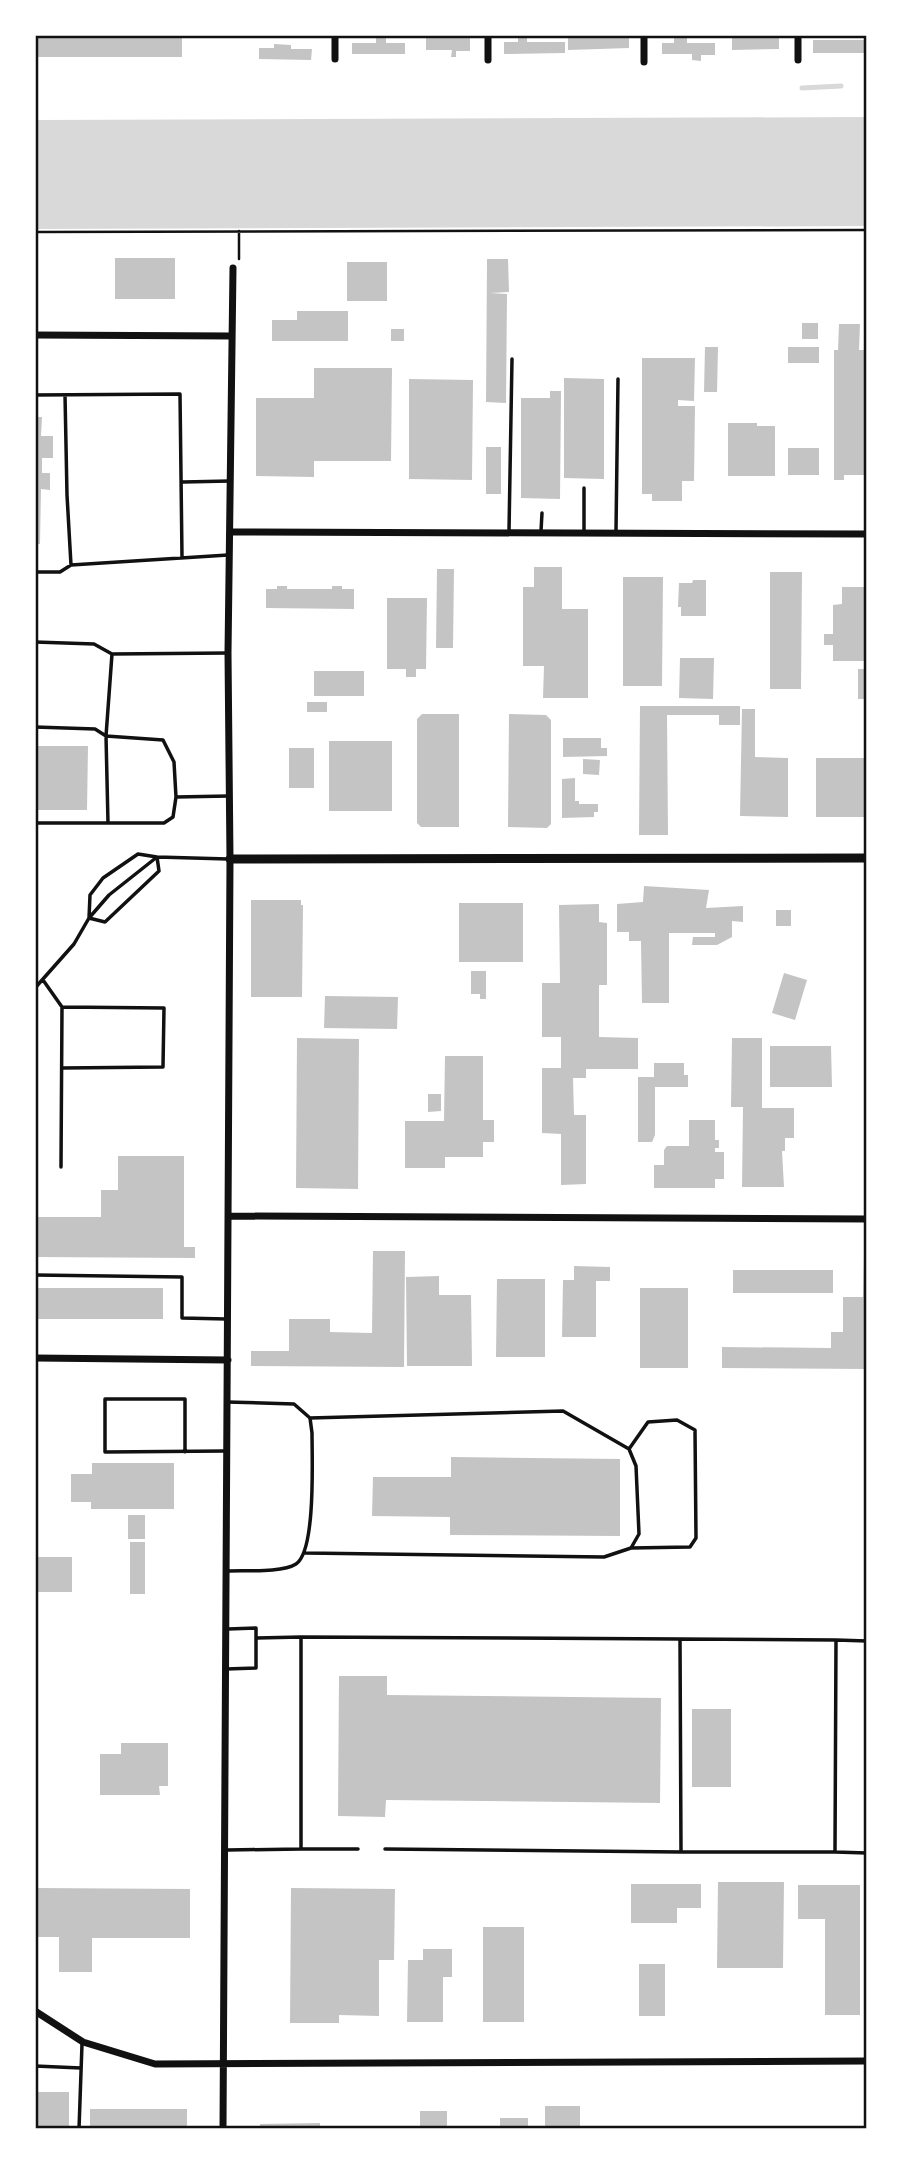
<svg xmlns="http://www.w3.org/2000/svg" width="902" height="2164" font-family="Rubik,sans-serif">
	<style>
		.water { fill: #d9d9d9 }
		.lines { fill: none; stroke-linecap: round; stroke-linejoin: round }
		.stream { stroke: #d9d9d9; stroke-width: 5 }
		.building { fill: #c4c4c4 }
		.path { stroke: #111; stroke-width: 2.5 }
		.service { stroke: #111; stroke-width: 3.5 }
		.minor { stroke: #111; stroke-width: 7 }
		.tertiary { stroke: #111; stroke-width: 9 }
		.neatline { fill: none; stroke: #111; stroke-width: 2.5 }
	</style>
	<rect width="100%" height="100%" fill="#fff"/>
	<path class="water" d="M867,117V226L35,229V120Z"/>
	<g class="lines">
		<path class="stream" d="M802,88L841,86"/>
	</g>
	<path class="building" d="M35,35H182V57H35Z
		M518,36H527V42H565V53L504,54V42H518Z
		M376,37H386V43H405V54H352V43H376Z
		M426,37L470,38V51H456V57H451L452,50H426Z
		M629,37V48L568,50V38Z
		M674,37H687V43H715V55H701V61L692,60V54H662V43H674Z
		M732,37H779V49L732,50Z
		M813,40H867V53H813Z
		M274,44L291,45V49H312L311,60L259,59V48H274Z
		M115,258H175V299H115Z
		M487,259H508L509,292L490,293L507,294L506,403L486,402Z
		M347,262H387V301H347Z
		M297,311H348V341H272V320H297Z
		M802,323H818V339H802Z
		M839,324H860L859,350H865V475H844V480H834V350H838Z
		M391,329H404V341H391Z
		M705,347H718L717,392H704Z
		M788,347H819V363H788Z
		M642,358H695L694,401L678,400V406H695L694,481H682V501H652V494H642Z
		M314,368H392L391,461H314V477L256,476V398H314Z
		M564,378L604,379V479L564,478Z
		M409,379L473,380L472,480L409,479Z
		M550,391H561L560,499L521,498V398H550Z
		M35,417H42L41,436H53V458H42V473H50V490L41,489L40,544H35Z
		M728,423H757V426H775V476H728Z
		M486,447H501V494H486Z
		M788,448H819V475H788Z
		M534,567H562V609H588V698H543L544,666H523V587H534Z
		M437,569H454L453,648H436Z
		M770,572H802L801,689H770Z
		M623,577H663L662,686H623Z
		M693,580H706V616H681V607H678L679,583H692Z
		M277,586H287V589H332V586H342V589H354V609L266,608V589H277Z
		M842,587H864L865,661H833V645H824V634H833V605L842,604Z
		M387,598H427L426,669H416V677H406V669H387Z
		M680,658H714L713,699L679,698Z
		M858,669H867V699H858Z
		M314,671H364V696H314Z
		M307,702H327V712H307Z
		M640,706H740V725H719V715H667L668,835H639Z
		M742,709H755V757L788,758V817L740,816Z
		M422,714H459V827H421L417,823V719Z
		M509,714L546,715L551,720V824L547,828L508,827Z
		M563,738H601V748H607V756L563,757Z
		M329,741H392V811H329Z
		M35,746H88L87,810H35Z
		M289,748H314V788H289Z
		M816,758H867V807H864V817H816Z
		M583,759L600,760L599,775L583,774Z
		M575,778V801H579V804H598V812H594V817L562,818V779Z
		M644,886L709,890L706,908L743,906V922L732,921V937L717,945H692L693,937H715V933H669V1003H642L641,941H629V932H617V904L643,902Z
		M251,900H301V905H303L302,997H251Z
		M459,903H523V962H459Z
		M599,904V922L607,923V985H599V1037L638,1038V1069H586V1078H573L574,1115H586V1184L561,1185V1134L542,1133V1068H561V1037H542V983H560L559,905Z
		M776,910H791V926H776Z
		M471,971H486V999H480V994H471Z
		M784,973L807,980L795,1020L772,1013Z
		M325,996L398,997L397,1029L324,1028Z
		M297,1038L359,1039L358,1189L296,1188Z
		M732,1038H762V1108H794V1138H785V1151H782L784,1187H742L743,1107H731Z
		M770,1046H831L832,1087H770Z
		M445,1056H483V1120H494V1142H483V1157H445V1168H405V1121H444Z
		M654,1063H684V1075H688V1087H655V1135L652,1142H638V1077H654Z
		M428,1094H441V1111L428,1112Z
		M689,1120H715V1140H719V1148H715V1152H724V1179H715V1188H654V1165H664V1150L667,1146H689Z
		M118,1156H184V1247H195V1258L35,1257V1217H101V1190H118Z
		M373,1251H405L404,1367L251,1366V1351H289V1319H330V1332L372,1333Z
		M864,1257H867V1369L722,1368V1347L831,1348V1332H843V1297H863Z
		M574,1266L610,1267V1281H596V1337H562L563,1280H574Z
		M733,1270H833V1293H733Z
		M439,1276V1295H471L472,1366H407L406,1277Z
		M497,1279H545V1357H496Z
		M35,1288H163V1319H35Z
		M640,1288H688V1368H640Z
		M451,1457L620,1459V1536L450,1535V1517L372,1516L373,1477H451Z
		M92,1463H174V1509H91V1502H71V1474H92Z
		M128,1515H145V1539H128Z
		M130,1542H145V1594H130Z
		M38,1557H72V1592H38Z
		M339,1676H387V1695L661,1698L660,1803L386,1800L385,1817L338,1816Z
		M692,1709H731V1787H692Z
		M121,1743H168V1786H159L160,1795H100V1754H121Z
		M718,1882H784L783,1968H717Z
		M631,1884H701V1908H677V1923H631Z
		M798,1885H860V2015H825V1919H798Z
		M35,1888L190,1889V1938H92V1972H59V1937H35Z
		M291,1888L395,1889L394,1960H379V2016L339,2015V2023H290Z
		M483,1927H524V2022H483Z
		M423,1949H452V1977H443V2022H407L408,1960H423Z
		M639,1964H665V2016H639Z
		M35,2092H69V2129H35Z
		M545,2106H580V2129H545Z
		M90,2109H187V2129H90Z
		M420,2111H447V2129H420Z
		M500,2118H528V2127H500Z
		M320,2123V2129H260V2124Z"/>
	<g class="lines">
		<path class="path" d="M35,232L867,230
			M239,259V231"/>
		<path class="service" d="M35,395L180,394L182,557
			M65,395L67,495L71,565
			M183,482L230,481
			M509,531L512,359
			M541,531L542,513
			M584,531V488
			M616,531L618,379
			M35,572H60L71,565L228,555
			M35,642L94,644L112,654L106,736L95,729L35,727
			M112,654L228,653
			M35,823H164L173,817L176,797L229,796
			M108,823L106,736L163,740L174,762L176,797
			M89,918L90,895L103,878L138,854L157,857L228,859
			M89,918L105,922L159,871L157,857
			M43,980L62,1007L61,1167
			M35,988L74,944L89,918L109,895L157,857
			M62,1007L164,1008L163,1067L62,1068
			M35,1275L182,1277V1318L226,1319
			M629,1449L648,1422L677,1420L695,1430L696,1538L690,1547L631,1548
			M185,1452V1399H105V1452C145,1452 185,1451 225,1451
			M305,1553L604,1557L631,1548L639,1534L636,1466L629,1449L563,1411L310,1418
			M226,1571C243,1570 282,1573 296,1564C316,1551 312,1458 312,1433L310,1418L294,1404L227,1402
			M301,1637L680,1639L681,1852L385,1849
			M680,1639L836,1640L835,1852H681
			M836,1640L867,1641
			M226,1669L256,1668V1628L228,1629
			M301,1849H358
			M227,1850L301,1849V1637L257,1638
			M835,1852L867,1853
			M35,2066L81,2068
			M79,2129L82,2044"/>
		<path class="minor" d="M335,59V35
			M488,60V35
			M798,60V35
			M644,62V35
			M35,335L232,336
			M230,532L867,534
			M228,1216L867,1219
			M35,1358L228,1360
			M35,2011L83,2042L155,2064L867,2061
			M223,2129L230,859L228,653L233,268"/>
		<path class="tertiary" d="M230,859L867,858"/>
	</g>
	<rect width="902" height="2164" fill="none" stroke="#ffffff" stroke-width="74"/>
	<rect x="37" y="37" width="828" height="2090" class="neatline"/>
</svg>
